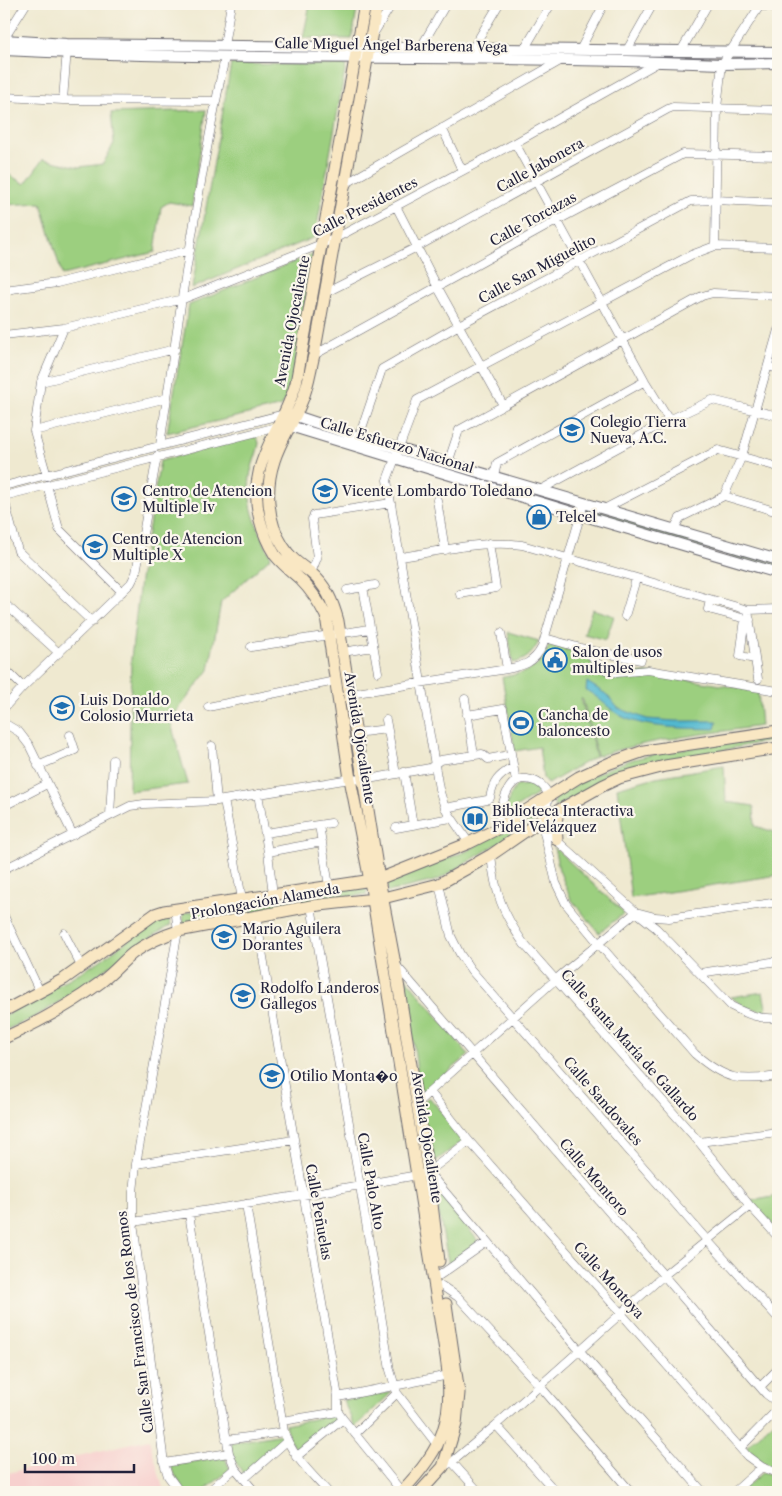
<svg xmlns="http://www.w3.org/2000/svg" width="782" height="1496" font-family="'Libre Caslon Text',serif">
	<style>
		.built { fill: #f7d0ce }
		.green { fill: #9ccf7f; stroke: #5f785d }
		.water { fill: #51b8cf; stroke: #3a6d85 }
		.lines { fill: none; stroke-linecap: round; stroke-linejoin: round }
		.minor-casing { stroke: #6a686f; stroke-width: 9 }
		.tertiary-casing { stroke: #6a686f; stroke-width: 12 }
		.secondary-casing { stroke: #6a686f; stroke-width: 13 }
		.minor { stroke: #fff; stroke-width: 8 }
		.tertiary { stroke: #fff; stroke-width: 10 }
		.secondary { stroke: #f9e7c3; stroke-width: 11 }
		.labels { text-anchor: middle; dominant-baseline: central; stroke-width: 4.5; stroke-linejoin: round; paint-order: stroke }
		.street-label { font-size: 14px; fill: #22223b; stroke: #fbf7ec }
		.poi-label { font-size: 14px; fill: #22223b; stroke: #fbf7ec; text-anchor: start }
	</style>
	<rect width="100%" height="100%" fill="#fbf7ec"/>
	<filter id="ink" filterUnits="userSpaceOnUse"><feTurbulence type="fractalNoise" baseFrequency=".02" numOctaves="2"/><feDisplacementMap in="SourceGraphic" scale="10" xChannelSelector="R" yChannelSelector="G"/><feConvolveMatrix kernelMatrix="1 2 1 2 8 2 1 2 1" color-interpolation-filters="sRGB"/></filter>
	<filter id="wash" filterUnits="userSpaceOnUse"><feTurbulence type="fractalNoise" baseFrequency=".0096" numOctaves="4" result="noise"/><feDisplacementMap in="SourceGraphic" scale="20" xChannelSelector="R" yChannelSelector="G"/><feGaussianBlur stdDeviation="1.12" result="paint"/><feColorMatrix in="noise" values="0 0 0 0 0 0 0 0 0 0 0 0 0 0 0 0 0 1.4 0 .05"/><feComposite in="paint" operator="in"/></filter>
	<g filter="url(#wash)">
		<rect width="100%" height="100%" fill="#efe9d0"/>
		<path class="built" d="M149,1439L164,1492H4V1474Z"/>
		<path class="green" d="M310,4H358L352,39L303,38Z
			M231,64L346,65L315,237L192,288Z
			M206,110L192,206L169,202L161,207L155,252L62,275L41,203L4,205V172L25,184L43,159L79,167L103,164L114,143L111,113Z
			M313,254L292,383L282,406L167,433L189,305Z
			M253,436L257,437L259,443C257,455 251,466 250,477C246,507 259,531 271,557L221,602L209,670L170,720L188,784L129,791L131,659L140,580L160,461Z
			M587,507L778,563V570L585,514Z
			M592,609L614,616L606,640L584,634Z
			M508,632L539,641C533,653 527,660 513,663Z
			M549,645L566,649V652V649L586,654L592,664L601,672L615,676L647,673L758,691L761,726C706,734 650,739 597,756L583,700L581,698L596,756L548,784L543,778L539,747L515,751L502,677C526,673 540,670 549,645Z
			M778,736V739L636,768L612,776L554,808L555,797C578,783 608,766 634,759C681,747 731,743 778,736Z
			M724,766L726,802L754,806L755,826L778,833V875L631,898L617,788L656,777Z
			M531,784L535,786L542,791L509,812L505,811L510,796L516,786Z
			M532,813L535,815L536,819L533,822L438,880L388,892L386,882L467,851Z
			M554,847L624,913L599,933L571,899L559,870Z
			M366,885L367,894L184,924L183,913Z
			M168,917L171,925C124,952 83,989 36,1016C26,1022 14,1026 4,1030V1016L98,962L152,923Z
			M405,977L469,1055L420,1095Z
			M763,992L767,1012L745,1007L731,997Z
			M429,1097L464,1140L430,1165L421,1104Z
			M433,1183L478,1241L449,1266Z
			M778,1196V1231L751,1201Z
			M392,1392L355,1427L343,1400Z
			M337,1414L340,1419L297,1452L289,1439L285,1425Z
			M778,1418V1469C765,1465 754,1459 746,1447Z
			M282,1434L284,1440L244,1475L234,1459L230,1443Z
			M224,1456L230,1469L203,1492H185L170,1466Z
			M763,1472L778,1477V1492H740Z"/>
		<path class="water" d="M587,682L606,694L618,708L647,719L675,721H717L715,729C688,728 645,729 621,716C609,709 600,698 586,690Z"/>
	</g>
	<g filter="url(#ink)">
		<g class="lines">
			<g class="minor-casing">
				<path id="minor" d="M760,6L778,7
					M374,33L392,4
					M4,39L26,4
					M224,45L231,4
					M421,47L446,4
					M473,48L499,4
					M525,48L551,4
					M580,50L604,4
					M627,50L653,4
					M681,51L708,4
					M4,97L63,100L216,101
					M63,100L67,49
					M442,128L462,170
					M515,143L645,381L669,420
					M345,184L560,61
					M396,206L437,286L503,405
					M715,246L717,108L722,64L761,4
					M4,290L57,283L190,250
					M325,293L417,247L668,109L673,107L778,110
					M4,335L64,328L183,299L334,239L515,143L659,62
					M314,355L558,220L683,154L778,156
					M768,366L778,369
					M41,382L175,349
					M34,431L167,398
					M359,437L382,369L459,325L691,201L715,200L778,203
					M160,445C179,315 198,185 225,57
					M448,463L459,430L702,296L713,293L778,296
					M47,476L34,431L41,382L64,328
					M494,477L497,463L645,381
					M47,485L59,529L122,592
					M4,486L284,414
					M540,490L669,420L712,400L778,416
					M4,496L277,427
					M724,496L742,456L778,330
					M4,499L18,551L92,622
					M437,500L445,550
					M604,509L718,450L778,467
					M674,529L680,518L724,496L778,512
					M401,557C440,551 482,540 522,545L748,610L778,609
					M311,573L317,558L312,519L314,515L391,503
					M363,587L378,672
					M347,590L375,585
					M460,594L496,588L489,543
					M710,600L708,609L750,620
					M4,603L59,653
					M748,610L758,679
					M625,616L636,579
					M745,619L740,656L755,659
					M501,633L507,669
					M545,638L588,650L641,660
					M251,647L370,629
					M588,650L596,662L606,670L617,673L648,670L778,691
					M343,652L373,647
					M4,668L23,687
					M350,694L507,669C523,666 534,663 542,647L584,503
					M465,699L474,755
					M208,707L335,681
					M4,708L23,687L131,583L136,573L157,456
					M467,715L503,709L516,781
					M386,720L396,774
					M4,723L19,732L29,745L73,835
					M356,733L387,729
					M212,746L217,801
					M38,766L75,750L70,735
					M404,772L413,825
					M258,794L268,852L273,895
					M224,800L242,899
					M4,806L47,784
					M445,808L487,800L490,798C493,782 498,776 512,768
					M110,815L113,760
					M319,825L329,886
					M396,828L451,818
					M543,828L556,883L566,904L599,944L695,1054C725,1080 740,1082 778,1076
					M497,829C502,808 505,767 537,782C543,785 548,791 548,797C548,808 543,817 543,828L636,912L656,928L731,1006C747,1014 760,1020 778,1018
					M265,833L331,823
					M469,843L445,808L439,789L387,480L417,400L691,255L715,246L778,248
					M268,852L322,842
					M491,855C495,893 502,912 524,944L699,1142L750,1206L778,1237
					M4,869L130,806L144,804L217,801L350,779L363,780L430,768L440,760L482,754L488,759L504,756
					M439,884L451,936L460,954L471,970L707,1240L778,1318
					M311,906L360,1186L390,1370L397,1393L438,1446
					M175,908L178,931L136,1164L133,1192V1222L164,1463L168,1476L180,1492
					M4,916L40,992
					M256,916L338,1397V1412L343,1419L402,1492
					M64,933L81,966
					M395,964L766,1394L778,1403
					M700,973L778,961
					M430,1092L469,1141L747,1456L762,1467L778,1473
					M417,1103L555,980L636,912L655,917L669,918L778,902
					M699,1142L778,1132
					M136,1164L294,1140
					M429,1173L580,1351L703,1492
					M246,1204L284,1432C292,1456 311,1473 328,1492
					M189,1214L229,1453L235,1468L255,1492
					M133,1222L303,1195L418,1175L428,1172L469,1141
					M440,1275L487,1242
					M442,1286L458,1297L540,1386L631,1492
					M761,1386L778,1369
					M338,1397L449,1375
					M282,1421L338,1412
					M496,1425L556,1492
					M355,1434L397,1393
					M226,1440L284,1432
					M741,1447L778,1409
					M296,1457L343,1419
					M452,1462L479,1492
					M164,1463L229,1453
					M443,1467L452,1462L496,1425L663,1276L750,1206
					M244,1479L287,1441
					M208,1492L235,1468
					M734,1492L762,1467"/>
			</g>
			<g class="tertiary-casing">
				<path id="tertiary" d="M4,40L67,44L778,52
					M4,50C243,62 483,54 722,64L778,63
					M288,415L296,416L359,437L778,560
					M283,427L290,426L581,515L778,573"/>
			</g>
			<g class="secondary-casing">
				<path id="secondary" d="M365,4L296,383C282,433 245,462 260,520C263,532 268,544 275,555C283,565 291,571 300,579C311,590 319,602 326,616L350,779L370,881L446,1357C455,1418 444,1448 401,1492
					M377,4L314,355C310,371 308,388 301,403C293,423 280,441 274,461C265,488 267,522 283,546C290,558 299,564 310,572C326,585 333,602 338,621L379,879L395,964L428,1172L439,1261
					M557,840L556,823L558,811
					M4,1011L64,979L155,914L164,911L379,879L469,843L497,829L579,777L610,763L644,751L778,731
					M4,1038C37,1023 72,1004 101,982C113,973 122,962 133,953C147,943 162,936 178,931L311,906L383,898L439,884L491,855L543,819L602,786L619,778L665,766L778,748
					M420,1492L443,1467L456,1424L459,1393L446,1304"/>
			</g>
			<use href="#minor" class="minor"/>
			<use href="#tertiary" class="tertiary"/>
			<use href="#secondary" class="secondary"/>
		</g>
	</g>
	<defs>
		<g id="school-ring" transform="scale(1.25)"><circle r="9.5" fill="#fbf7ec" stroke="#1f6fb2" stroke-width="1.5"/><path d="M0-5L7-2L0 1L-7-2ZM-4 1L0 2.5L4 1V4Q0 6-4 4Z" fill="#1f6fb2"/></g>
		<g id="shop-ring" transform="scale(1.25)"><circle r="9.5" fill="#fbf7ec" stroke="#1f6fb2" stroke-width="1.5"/><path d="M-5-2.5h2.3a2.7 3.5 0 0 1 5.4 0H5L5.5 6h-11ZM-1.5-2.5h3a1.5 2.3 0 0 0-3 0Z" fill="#1f6fb2"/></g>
		<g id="civic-ring" transform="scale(1.25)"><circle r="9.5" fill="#fbf7ec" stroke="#1f6fb2" stroke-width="1.5"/><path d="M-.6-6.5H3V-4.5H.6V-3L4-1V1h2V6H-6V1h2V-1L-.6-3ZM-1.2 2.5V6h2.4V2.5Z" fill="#1f6fb2"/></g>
		<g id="stadium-ring" transform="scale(1.25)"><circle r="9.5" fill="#fbf7ec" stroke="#1f6fb2" stroke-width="1.5"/><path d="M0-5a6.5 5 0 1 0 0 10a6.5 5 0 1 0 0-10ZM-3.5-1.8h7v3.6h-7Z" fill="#1f6fb2"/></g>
		<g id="library-ring" transform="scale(1.25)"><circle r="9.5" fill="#fbf7ec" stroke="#1f6fb2" stroke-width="1.5"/><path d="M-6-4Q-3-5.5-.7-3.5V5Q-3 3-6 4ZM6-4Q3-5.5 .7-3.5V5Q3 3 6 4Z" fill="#1f6fb2"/></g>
	</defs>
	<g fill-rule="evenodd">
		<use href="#school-ring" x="572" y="430"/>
		<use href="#school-ring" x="325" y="491"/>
		<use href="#school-ring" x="124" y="499"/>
		<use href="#shop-ring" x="539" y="517"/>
		<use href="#school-ring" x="95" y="547"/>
		<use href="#civic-ring" x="555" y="660"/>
		<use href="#school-ring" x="62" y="708"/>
		<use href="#stadium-ring" x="521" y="723"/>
		<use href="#library-ring" x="475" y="819"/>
		<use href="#school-ring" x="224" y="937"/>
		<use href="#school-ring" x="243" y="996"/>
		<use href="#school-ring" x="272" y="1076"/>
	</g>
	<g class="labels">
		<g class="street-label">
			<text transform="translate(391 45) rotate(1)">Calle Miguel Ángel Barberena Vega</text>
			<text transform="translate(540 165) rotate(-29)">Calle Jabonera</text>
			<text transform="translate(365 207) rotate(-27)">Calle Presidentes</text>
			<text transform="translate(533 219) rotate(-29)">Calle Torcazas</text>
			<text transform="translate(537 269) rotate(-28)">Calle San Miguelito</text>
			<text transform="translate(292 321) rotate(-79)">Avenida Ojocaliente</text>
			<text transform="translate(397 445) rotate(17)">Calle Esfuerzo Nacional</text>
			<text transform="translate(360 738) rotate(81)">Avenida Ojocaliente</text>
			<text transform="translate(265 901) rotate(-10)">Prolongación Alameda</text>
			<text transform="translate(630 1045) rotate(48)">Calle Santa María de Gallardo</text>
			<text transform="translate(603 1101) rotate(49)">Calle Sandovales</text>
			<text transform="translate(427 1137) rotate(81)">Avenida Ojocaliente</text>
			<text transform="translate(594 1177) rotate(49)">Calle Montoro</text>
			<text transform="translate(371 1181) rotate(80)">Calle Palo Alto</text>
			<text transform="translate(319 1212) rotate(80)">Calle Peñuelas</text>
			<text transform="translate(609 1280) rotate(48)">Calle Montoya</text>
			<text transform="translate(135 1322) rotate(-97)">Calle San Francisco de los Romos</text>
		</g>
		<g class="poi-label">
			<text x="590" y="422">Colegio Tierra<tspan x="590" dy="16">Nueva, A.C.</tspan></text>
			<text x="142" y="491">Centro de Atencion<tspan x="142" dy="16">Multiple Iv</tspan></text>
			<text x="342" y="491">Vicente Lombardo Toledano</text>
			<text x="556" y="517">Telcel</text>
			<text x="112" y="539">Centro de Atencion<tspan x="112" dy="16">Multiple X</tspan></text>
			<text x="572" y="652">Salon de usos<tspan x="572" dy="16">multiples</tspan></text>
			<text x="80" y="700">Luis Donaldo<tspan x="80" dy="16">Colosio Murrieta</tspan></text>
			<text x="538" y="715">Cancha de<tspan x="538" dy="16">baloncesto</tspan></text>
			<text x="492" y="811">Biblioteca Interactiva<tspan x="492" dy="16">Fidel Velázquez</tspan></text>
			<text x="242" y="929">Mario Aguilera<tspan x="242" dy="16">Dorantes</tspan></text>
			<text x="260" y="988">Rodolfo Landeros<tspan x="260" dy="16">Gallegos</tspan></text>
			<text x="290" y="1076">Otilio Monta�o</text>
		</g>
	</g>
	<rect width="782" height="1496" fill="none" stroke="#fbf7ec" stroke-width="20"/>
	<path d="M25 1464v8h109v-8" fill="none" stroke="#22223b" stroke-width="2.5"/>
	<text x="32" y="1464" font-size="15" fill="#22223b" stroke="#fbf7ec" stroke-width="4" paint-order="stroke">100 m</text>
</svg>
